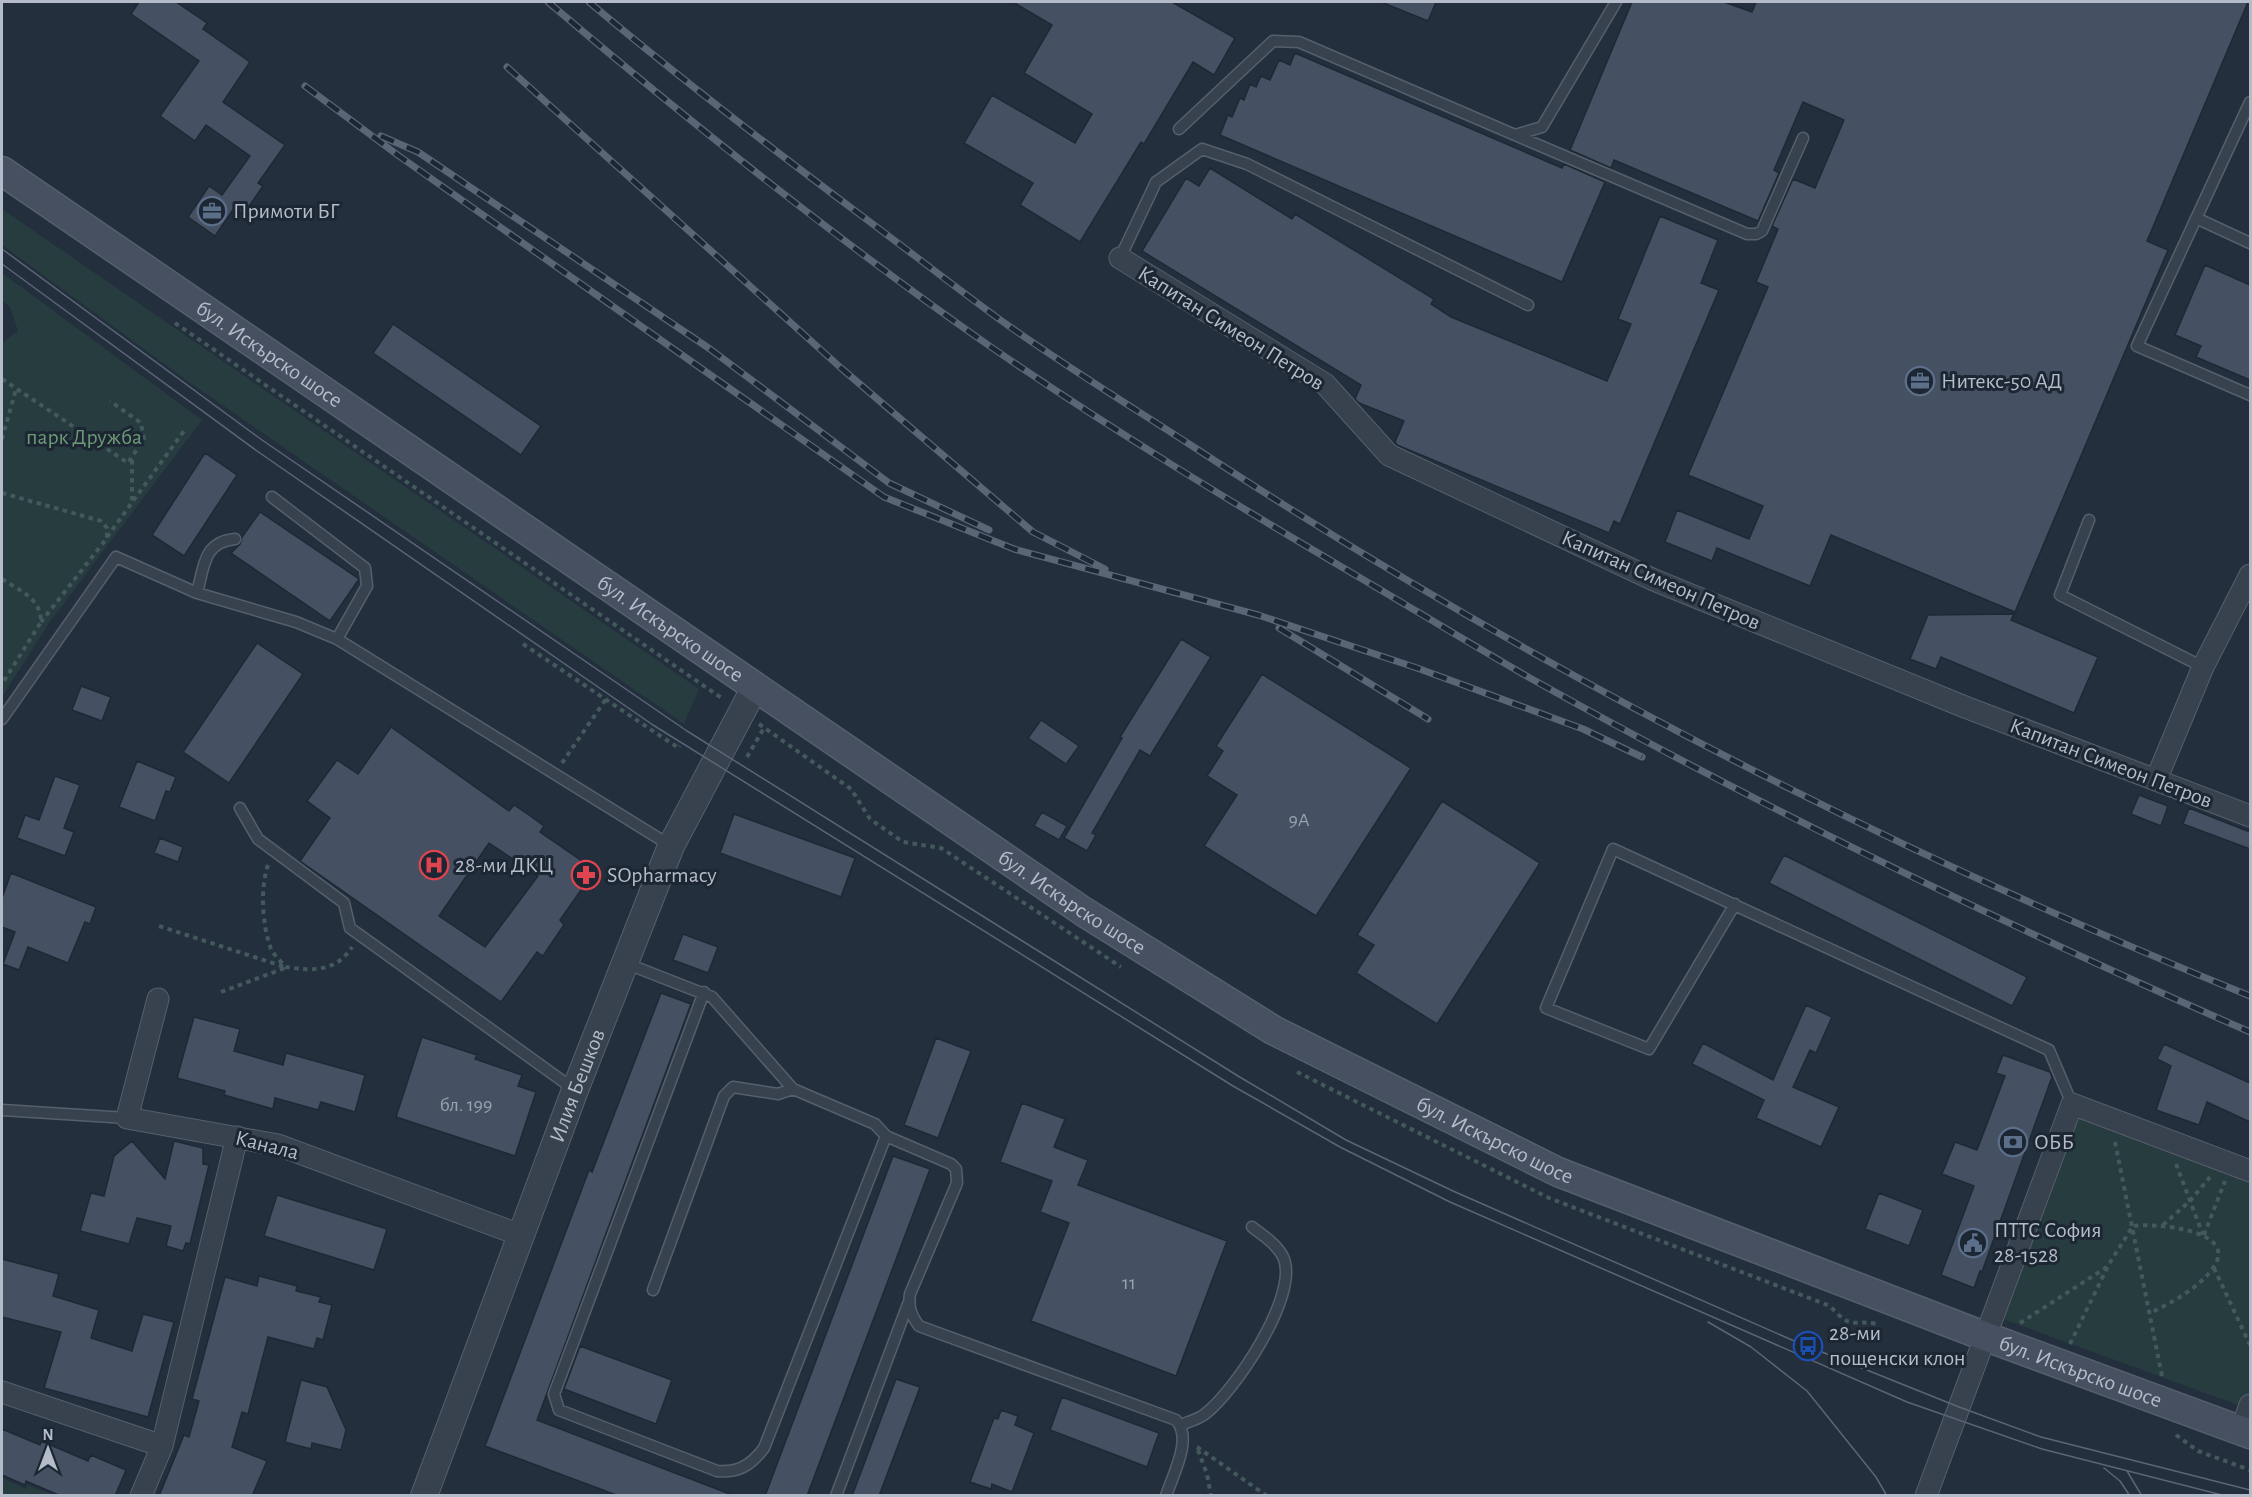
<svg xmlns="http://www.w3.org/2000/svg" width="2252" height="1497" font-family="'Alegreya Sans',sans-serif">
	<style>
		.green { fill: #263c3f }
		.building { fill: #455162; stroke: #1f2835; stroke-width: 1.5; fill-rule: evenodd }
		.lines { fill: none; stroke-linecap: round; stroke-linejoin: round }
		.service-casing { stroke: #565f6c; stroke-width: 13 }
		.minor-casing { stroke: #565f6c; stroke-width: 23 }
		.tertiary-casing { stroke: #565f6c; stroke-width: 28 }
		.secondary-casing { stroke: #565f6c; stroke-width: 31 }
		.path { stroke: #44595c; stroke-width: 4; stroke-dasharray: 4.5 4.5; stroke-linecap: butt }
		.service { stroke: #38414e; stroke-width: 10 }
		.minor { stroke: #38414e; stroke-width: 21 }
		.tertiary { stroke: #38414e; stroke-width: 26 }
		.secondary { stroke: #465061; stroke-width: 28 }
		.tram { stroke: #5a6575; stroke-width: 1.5 }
		.rail-casing { stroke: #5a6575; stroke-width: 7 }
		.rail { stroke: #1d2633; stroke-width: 4.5; stroke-dasharray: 14; stroke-linecap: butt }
		.labels { text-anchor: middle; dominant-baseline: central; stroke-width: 6; stroke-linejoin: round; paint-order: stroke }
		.number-label { font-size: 20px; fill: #98a1af }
		.poi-label { font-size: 22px; fill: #b4bcc9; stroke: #1d2633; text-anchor: start }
		.street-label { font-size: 22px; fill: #b4bcc9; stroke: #1d2633 }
		.park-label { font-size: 22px; fill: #6b9a76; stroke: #1d2633 }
	</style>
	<rect width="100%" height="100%" fill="#242f3e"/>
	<path class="green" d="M2,209L699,689L684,724L189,382L2,245Z
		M2,273L202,420L49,623L2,697V343L18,331L10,307L2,301Z
		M2072,1104L2250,1171L2249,1409L1992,1315Z
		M2,1478L26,1489L28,1485L53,1495H2Z"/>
	<path class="building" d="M139,2H176L207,23L203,29L250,62L223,102L285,145L258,183L263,186L243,215L234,208L215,236L188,217L209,186L222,195L250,156L206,125L195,141L160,116L199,61L131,14Z
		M1013,2H1172L1235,38L1214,75L1193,62L1144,144L1141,142L1080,242L1020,205L1033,183L964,143L992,95L1075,143L1092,114L1024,73L1052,25Z
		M1381,2H1436L1428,21Z
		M1632,2H1724L1752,12L1756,2H2248L2147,241L2168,250L2015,612L1831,535L1810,586L1717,548L1712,561L1665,542L1677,510L1749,539L1763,506L1688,475L1768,287L1756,282L1778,229L1772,226L1793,179L1815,188L1844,120L1803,102L1774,170L1779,173L1758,221L1614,160L1611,168L1570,150Z
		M1295,53L1562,168L1564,164L1605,182L1562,282L1220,135L1228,115L1232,117L1240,98L1244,100L1250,84L1256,87L1261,76L1270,80L1279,60L1290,65Z
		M1210,168L1292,219L1295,214L1434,299L1431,304L1451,317L1607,381L1631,324L1618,319L1660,216L1718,240L1701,283L1719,290L1620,524L1614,521L1609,533L1397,445L1395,442L1404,421L1359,403L1355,399L1361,385L1142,251L1186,178L1199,186Z
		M2205,265L2250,285V380L2196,357L2201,346L2175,335Z
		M393,324L541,426L521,455L373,353Z
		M205,453L237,475L184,556L152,535Z
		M260,512L359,579L330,621L231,553L240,544L242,537Z
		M2014,614L2011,620L2098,657L2074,713L1941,657L1936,669L1910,659L1928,615Z
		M1181,639L1211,657L1150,756L1140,750L1092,833L1096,835L1087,851L1064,838L1122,738L1120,737Z
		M257,643L303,674L229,783L183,752Z
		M1262,674L1411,768L1316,916L1204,846L1237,795L1207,776L1223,751L1216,746Z
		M81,686L111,697L102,721L72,710Z
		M1041,720L1079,746L1066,764L1028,738Z
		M391,727L509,811L514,805L529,815L544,826L540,832L595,870L560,920L564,925L553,941L543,956L537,952L501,1002L300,861L330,818L307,801L337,760L358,774ZM489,843L538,876L485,947L439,916Z
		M137,761L176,777L170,792L166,791L155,821L119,807Z
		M55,776L80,785L64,828L74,832L65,856L17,838L25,815L39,820Z
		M2139,795L2168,806L2161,826L2131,814Z
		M1442,801L1540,863L1437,1024L1356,973L1374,945L1357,935Z
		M2189,808L2250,832V849L2183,824Z
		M1042,812L1067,826L1059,840L1034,826Z
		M734,814L855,858L841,897L720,853Z
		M160,838L183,847L178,862L154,853Z
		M1784,855L2027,977L2012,1006L1769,883Z
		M11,873L96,907L90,924L85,922L68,963L28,947L19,970L3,964L15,932L2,927V898Z
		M683,934L718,947L708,973L673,960Z
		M661,993L691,1004L537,1420L735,1496H619L485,1446L589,1170L592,1172Z
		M1806,1005L1832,1017L1816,1053L1810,1050L1793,1087L1839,1107L1821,1147L1756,1118L1764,1100L1692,1064L1703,1043L1773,1080Z
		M194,1017L240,1029L234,1051L283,1065L286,1053L365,1075L355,1112L321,1102L318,1110L275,1098L273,1109L224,1095L225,1091L177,1078Z
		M422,1037L477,1055L475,1059L522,1075L518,1086L536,1092L515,1156L396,1117Z
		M936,1038L971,1051L938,1138L904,1125Z
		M2164,1044L2250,1083V1122L2207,1102L2199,1125L2156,1110L2171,1066L2157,1059Z
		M2003,1055L2050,1072L2052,1077L1982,1272L1980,1271L1974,1288L1941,1275L1974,1186L1942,1174L1955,1142L1977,1150L2005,1076L1996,1073Z
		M1022,1103L1065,1119L1054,1147L1088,1160L1078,1185L1227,1241L1176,1376L1031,1321L1069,1223L1040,1212L1052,1181L1000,1162Z
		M132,1141L165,1179L174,1141L203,1148V1164L209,1165L190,1244L186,1243L183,1251L166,1246L171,1226L137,1218L129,1244L80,1231L91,1193L104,1196L114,1156Z
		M893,1156L930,1169L807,1496H765Z
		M1879,1193L1923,1210L1909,1246L1865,1229Z
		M277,1195L387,1229L374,1270L264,1236Z
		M2,1259L59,1274L53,1296L99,1310L91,1338L132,1351L143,1314L174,1322L148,1417L44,1388L61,1332L2,1317Z
		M259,1276L297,1286L296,1291L321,1297L319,1302L332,1305L323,1340L317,1338L314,1349L268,1337L248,1414L242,1412L232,1447L267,1461L252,1496H159L184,1435L189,1437L199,1401L192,1399L225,1277L257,1286Z
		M580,1346L672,1380L656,1424L564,1389Z
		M896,1379L920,1387L879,1496H852Z
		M301,1380L327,1387L346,1430L341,1450L312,1443L311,1449L285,1442Z
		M1062,1397L1159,1433L1147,1467L1050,1430Z
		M1001,1410L1018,1416L1015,1425L1034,1433L1012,1492L992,1484L991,1489L970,1482L994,1418L998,1419Z
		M2,1429L40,1445L41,1441L88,1461L91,1455L126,1470L115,1496H61L26,1481L25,1485L2,1475Z"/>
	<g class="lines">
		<g class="service-casing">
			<path id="service" d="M2250,102L2137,346L2250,395
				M1179,129L1273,41L1299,42L1515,135L1542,127L1616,2
				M1515,135L1747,234H1756L1762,231L1803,138
				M2196,218L2250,243
				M1120,258L1156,182L1202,149L1247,164L1528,305
				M272,497L365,568L367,586L337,639
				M2089,520L2060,595L2203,667
				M197,593C204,567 203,542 235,539
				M2,719L116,557L197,593L296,622L337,639L671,846
				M240,808L258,839L344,903L350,928L575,1090
				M1735,904L1649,1049L1546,1008L1613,849L2049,1050L2072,1104
				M625,963L712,997L793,1089L875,1124L886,1136L951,1164L956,1169L957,1183L910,1294C908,1307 911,1315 919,1326L1176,1420C1193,1439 1173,1474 1166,1496
				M704,992L554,1394L559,1410L717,1471C739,1473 751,1465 764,1448L886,1136
				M2,1110L127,1118
				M653,1290L724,1096L733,1087L778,1094L793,1089
				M1180,1425C1188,1422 1199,1419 1205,1414C1235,1391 1298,1297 1284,1259C1279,1246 1263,1235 1252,1227
				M836,1496L908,1304"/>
		</g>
		<g class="minor-casing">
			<path id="minor" d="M1120,258L1325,384L1389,455L1654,580L1965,707L2250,816
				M2156,780L2203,667L2250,575
				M158,999L127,1118L278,1145L520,1235
				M2,1392L162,1446
				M2241,1430L2250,1405
				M141,1496L162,1446L237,1137
				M1926,1496L2072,1104L2250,1171"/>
		</g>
		<g class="tertiary-casing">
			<g id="tertiary">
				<path id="s1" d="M424,1496L575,1090L671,846L755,687"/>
			</g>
		</g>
		<g class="secondary-casing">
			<g id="secondary">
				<path id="s2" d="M2,171L1084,912L1273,1030L1558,1172L1984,1336L2250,1434"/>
			</g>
		</g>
		<path class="path" d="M175,323L723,699
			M2,379L128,463L144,439L141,423L110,401
			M2,439L16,389
			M132,460V502
			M2,493L101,521L107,528V538L41,622
			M107,537L186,428
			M2,579C20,591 41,598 41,622L2,684
			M523,644L665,739L679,748L680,746
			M759,724L851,789L870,819L903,842L941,848L1121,967
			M747,757L764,728
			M562,763L606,699
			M268,865C260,888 262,925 271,949C274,955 281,962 286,967C313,971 336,972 352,947
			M159,926L285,967
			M221,992L285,968
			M1297,1072L1549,1198L1830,1306C1853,1331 1850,1319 1877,1324
			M2115,1142L2162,1376
			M2176,1164L2203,1235
			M2163,1225L2190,1201L2210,1177
			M2204,1235L2225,1181
			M2214,1268L2250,1345
			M2020,1323L2107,1267
			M2070,1344L2109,1264L2133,1226C2152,1223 2241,1229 2213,1268C2199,1288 2171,1303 2150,1313
			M2176,1435L2198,1451L2250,1470
			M1197,1447L1267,1496
			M1198,1450L1207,1474L1211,1496"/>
		<use href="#service" class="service"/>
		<use href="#minor" class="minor"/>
		<use href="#tertiary" class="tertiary"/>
		<use href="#secondary" class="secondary"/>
		<path class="tram" d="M2,249L262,440L687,731L1238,1076L1346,1140L1453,1191L1792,1340L1959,1407L2041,1437L2250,1490
			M2,264L257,451L653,725L1233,1086L1340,1147L1450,1202L1907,1402L2042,1449L2226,1496
			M1708,1322L1751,1347L1807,1391L1876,1477L1887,1496
			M2104,1468L2120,1481L2130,1496
			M2127,1471L2142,1496"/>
		<g class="rail-casing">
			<path id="rail" d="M548,2C691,123 837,240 991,347C1110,429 1233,503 1357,576C1415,610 1472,645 1530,678C1764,809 2005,925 2250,1032
				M589,2C676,75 767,145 858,213C905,248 951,284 999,319C1059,362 1124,402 1186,442C1521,662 1879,846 2250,996
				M507,67L841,368L1033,532L1105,569
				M305,86L399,156L884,497L1014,549L1258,615L1417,668L1583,729L1642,757
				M381,136L418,152L710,349L889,483L989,530
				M1279,628L1428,719"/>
		</g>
		<use href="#rail" class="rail"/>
	</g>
	<defs>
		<g id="office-ring" transform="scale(1.5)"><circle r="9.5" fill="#1d2633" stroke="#5c6f8a" stroke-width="1.5"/><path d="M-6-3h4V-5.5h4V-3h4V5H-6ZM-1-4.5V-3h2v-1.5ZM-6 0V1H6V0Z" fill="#5c6f8a"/></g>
		<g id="hospital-ring" transform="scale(1.5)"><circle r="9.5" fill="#1d2633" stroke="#e0444e" stroke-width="1.5"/><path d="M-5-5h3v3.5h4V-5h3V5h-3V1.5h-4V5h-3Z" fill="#e0444e"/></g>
		<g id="pharmacy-ring" transform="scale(1.5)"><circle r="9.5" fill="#1d2633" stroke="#e0444e" stroke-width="1.5"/><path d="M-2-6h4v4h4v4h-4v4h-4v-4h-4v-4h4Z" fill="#e0444e"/></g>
		<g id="bank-ring" transform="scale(1.5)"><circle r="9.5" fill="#1d2633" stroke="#5c6f8a" stroke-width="1.5"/><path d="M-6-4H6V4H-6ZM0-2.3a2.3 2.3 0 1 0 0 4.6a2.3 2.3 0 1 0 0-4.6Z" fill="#5c6f8a"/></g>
		<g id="civic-ring" transform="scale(1.5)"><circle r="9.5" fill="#1d2633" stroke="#5c6f8a" stroke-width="1.5"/><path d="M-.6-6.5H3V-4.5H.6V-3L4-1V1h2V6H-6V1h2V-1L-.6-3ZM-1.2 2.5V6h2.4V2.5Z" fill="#5c6f8a"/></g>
		<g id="bus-ring" transform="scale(1.5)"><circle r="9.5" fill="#1d2633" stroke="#1a4fb4" stroke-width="1.5"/><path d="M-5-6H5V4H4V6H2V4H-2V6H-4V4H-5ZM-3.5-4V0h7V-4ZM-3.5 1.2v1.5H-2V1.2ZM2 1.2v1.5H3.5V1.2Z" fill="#1a4fb4"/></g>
	</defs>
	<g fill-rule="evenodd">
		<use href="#office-ring" x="212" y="211"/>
		<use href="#office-ring" x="1920" y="381"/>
		<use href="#hospital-ring" x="434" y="865"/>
		<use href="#pharmacy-ring" x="586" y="875"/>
		<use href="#bank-ring" x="2013" y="1142"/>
		<use href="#civic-ring" x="1973" y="1243"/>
		<use href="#bus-ring" x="1808" y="1346"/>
	</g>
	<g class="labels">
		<g class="number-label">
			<text x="1299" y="820">9A</text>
			<text x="466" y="1105">бл. 199</text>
			<text x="1129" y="1283">11</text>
		</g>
		<g class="poi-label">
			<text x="233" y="211">Примоти БГ</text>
			<text x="1941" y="381">Нитекс-50 АД</text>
			<text x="455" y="865">28-ми ДКЦ</text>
			<text x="607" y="875">SOpharmacy</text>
			<text x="2034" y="1142">ОББ</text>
			<text x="1994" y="1230">ПТТС София<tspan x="1994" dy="25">28-1528</tspan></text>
			<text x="1829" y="1333">28-ми<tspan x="1829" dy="25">пощенски клон</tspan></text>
		</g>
		<g class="street-label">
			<text transform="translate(1231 328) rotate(32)">Капитан Симеон Петров</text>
			<text stroke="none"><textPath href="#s2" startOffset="324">бул. Искърско шосе</textPath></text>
			<text transform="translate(1661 580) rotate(24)">Капитан Симеон Петров</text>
			<text stroke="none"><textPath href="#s2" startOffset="810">бул. Искърско шосе</textPath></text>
			<text transform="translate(2111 763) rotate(21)">Капитан Симеон Петров</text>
			<text stroke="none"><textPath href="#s2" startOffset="1296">бул. Искърско шосе</textPath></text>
			<text stroke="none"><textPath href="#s1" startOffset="438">Илия Бешков</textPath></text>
			<text stroke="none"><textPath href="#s2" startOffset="1782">бул. Искърско шосе</textPath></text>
			<text transform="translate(267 1145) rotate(14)">Канала</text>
			<text stroke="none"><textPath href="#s2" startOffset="2412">бул. Искърско шосе</textPath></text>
		</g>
		<g class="park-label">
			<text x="84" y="437">парк Дружба</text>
		</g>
	</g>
	<rect width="2252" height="1497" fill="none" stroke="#b4bcc9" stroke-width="6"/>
	<g transform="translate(48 1449)" stroke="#1d2633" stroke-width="4.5" paint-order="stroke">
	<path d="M0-4.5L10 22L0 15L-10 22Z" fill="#b4bcc9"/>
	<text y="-9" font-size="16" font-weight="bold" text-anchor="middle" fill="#b4bcc9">N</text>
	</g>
</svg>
